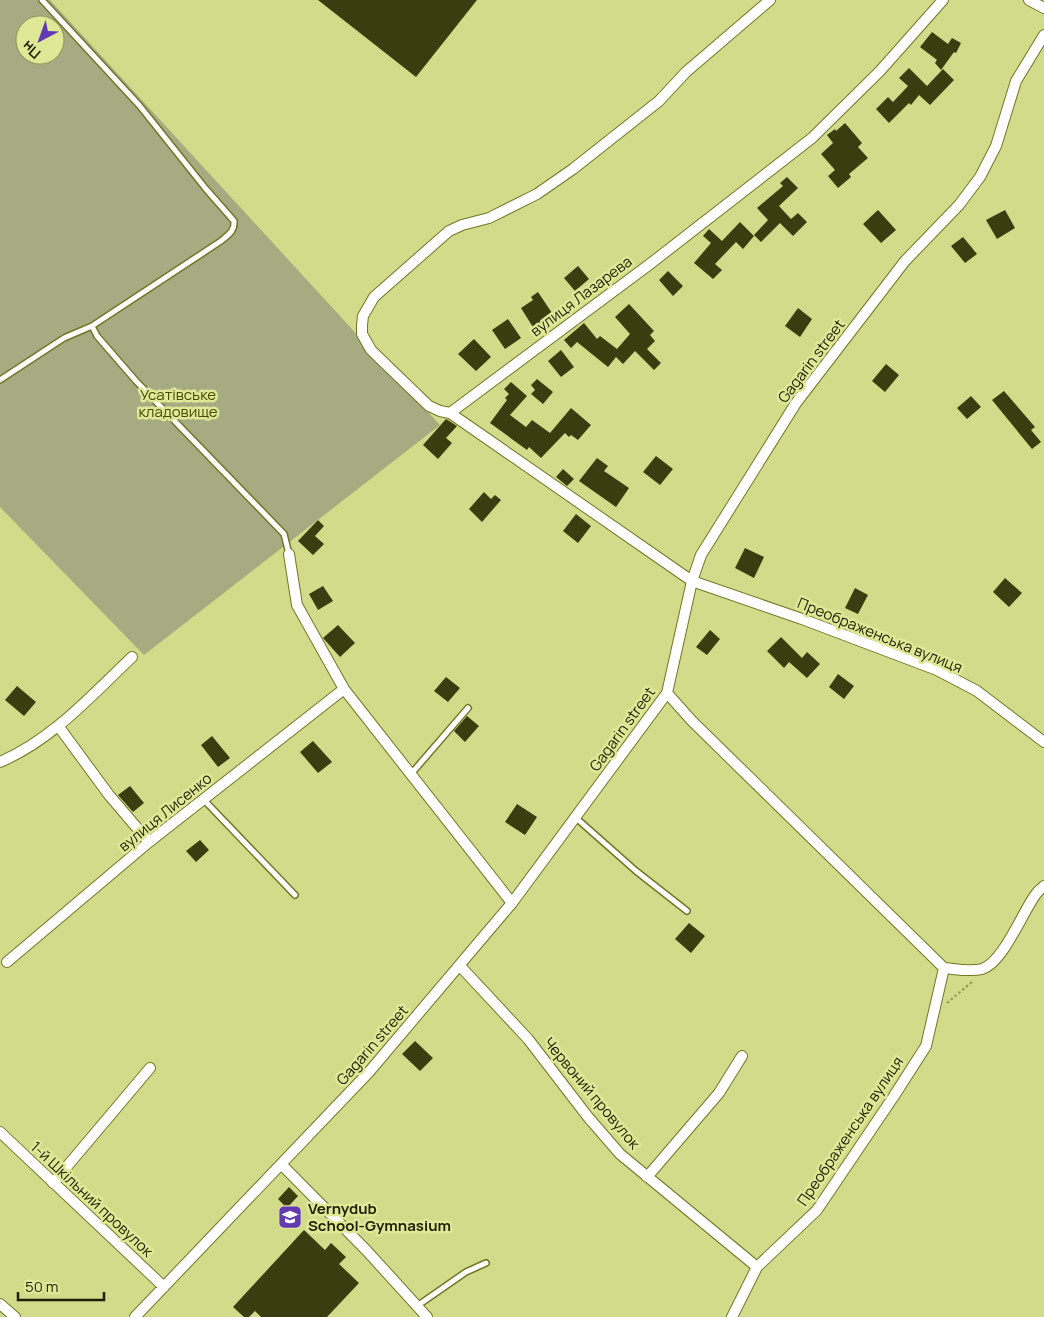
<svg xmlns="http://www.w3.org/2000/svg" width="1044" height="1317" font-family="Manrope,sans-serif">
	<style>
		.green { fill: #a6ab82; fill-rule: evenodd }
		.building { fill: #393d0f }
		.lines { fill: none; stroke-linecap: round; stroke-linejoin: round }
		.service-casing { stroke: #717727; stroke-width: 8 }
		.minor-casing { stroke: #717727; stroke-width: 12 }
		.path { stroke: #8f9657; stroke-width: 2; stroke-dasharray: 2.5 2.5; stroke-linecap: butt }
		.service { stroke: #fff; stroke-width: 5 }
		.minor { stroke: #fff; stroke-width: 10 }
		.labels { text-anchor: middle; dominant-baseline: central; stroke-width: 5; stroke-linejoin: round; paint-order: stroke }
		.street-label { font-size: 15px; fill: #1d1f00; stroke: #dfe897 }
		.park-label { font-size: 15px; fill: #464b00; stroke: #dfe897 }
		.poi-label { font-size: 15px; font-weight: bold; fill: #1d1f00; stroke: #dfe897; text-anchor: start }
	</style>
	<rect width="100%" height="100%" fill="#d2db8a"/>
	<path class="green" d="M0,0H50L440,425L144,655L0,507ZM25,25H55V55H25Z"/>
	<path class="building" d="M318,0H477L416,77Z
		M932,32L948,44L952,38L961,43L956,53L954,52L941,70L935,63L937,60L920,47Z
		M909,68L927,86L943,69L954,80L930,105L919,95L911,105L909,103L889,123L876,109L888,97L893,102L908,86L899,78Z
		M845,123L862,143L858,147L868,158L849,174L851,177L838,188L828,176L835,170L821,154L833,143L827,135L835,129L836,131Z
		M787,177L798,188L779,206L791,219L798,213L807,222L793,236L780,223L761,242L754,235L768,220L757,208L783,186L780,183Z
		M878,210L896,230L881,243L863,224Z
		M1005,210L1015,228L997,239L986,220Z
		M740,222L754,236L743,249L736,242L715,264L722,270L713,279L694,263L711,243L703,236L709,229L722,241Z
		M963,237L977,254L965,263L951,246Z
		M578,266L589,279L575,291L564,278Z
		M668,271L683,286L673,296L659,280Z
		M538,292L556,319L536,332L521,308L533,300L531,297Z
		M629,304L654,331L650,335L655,341L647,349L661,363L654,370L635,351L623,364L616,357L608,367L577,342L571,348L564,340L584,323L597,339L600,336L617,349L630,334L615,317Z
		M798,308L812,319L800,337L785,326Z
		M508,319L521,338L505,349L492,330Z
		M474,339L491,357L476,371L458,354Z
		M561,350L574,367L561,377L548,361Z
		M886,364L899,375L885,392L872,381Z
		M537,379L553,392L543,404L531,394L535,390L531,385Z
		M511,382L527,396L510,415L526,427L532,420L550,433L571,408L591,425L578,440L571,435L569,437L565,433L541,458L529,447L527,450L490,423L507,400L505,398L509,394L504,389Z
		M1004,391L1035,427L1031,430L1041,442L1032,449L992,400Z
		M971,396L981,407L967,419L957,408Z
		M446,419L457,426L446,438L452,443L438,459L423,445Z
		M656,456L673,469L660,485L643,472Z
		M597,458L608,466L604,471L629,488L616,507L579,481Z
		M563,469L574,479L567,486L556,477Z
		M484,492L491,499L495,495L501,500L482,522L469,509Z
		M576,514L591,526L578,543L563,531Z
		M318,520L324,526L315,536L324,544L313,555L298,541Z
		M745,548L764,557L754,578L735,568Z
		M1005,578L1022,593L1009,607L993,592Z
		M323,586L333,601L318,610L309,594Z
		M855,588L868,595L858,614L845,608Z
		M338,625L355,643L340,657L323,638Z
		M710,630L720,639L707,655L696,647Z
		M781,637L802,658L807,652L820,664L807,678L789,662L784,668L767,651Z
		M838,674L854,686L844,699L829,687Z
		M446,677L460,688L448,702L434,691Z
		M17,686L36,702L24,716L5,700Z
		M467,716L479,726L465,742L454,731Z
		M212,736L230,758L218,767L201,745Z
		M313,741L332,762L318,773L300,752Z
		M130,786L144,803L133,812L118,795Z
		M517,804L537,817L525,835L505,822Z
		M200,840L209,850L196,862L186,851Z
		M689,923L705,936L691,953L675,939Z
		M415,1041L433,1058L420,1071L402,1054Z
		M289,1187L298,1196L287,1208L278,1199Z
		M304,1230L325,1250L331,1243L346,1257L339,1264L359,1283L327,1317H261L255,1311L249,1317H244L233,1307Z"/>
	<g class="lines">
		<g class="service-casing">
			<path id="service" d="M92,326L97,336L136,381L284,534L289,554
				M0,380L64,338L92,326L221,241C228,235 235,231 234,221L206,189L139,105L42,0
				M411,774L468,708
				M204,800L295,895
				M575,817L636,871L687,911
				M417,1306L466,1272L486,1263"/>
		</g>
		<g class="minor-casing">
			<path id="minor" d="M943,0L880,71L812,138L650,264L450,413L692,581L802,619L937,670L977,691L1044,742
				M1029,0L1044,8
				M450,413L440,411L429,406L371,350L362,334V325L363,316L374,297L449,231L462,225L489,218L537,194L573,169L659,101L686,72L770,0
				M289,554L297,605L344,689L512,903
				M667,693L692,721L944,968
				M59,727L109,795L149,842
				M0,762C52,740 92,695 132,657
				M7,962L149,842L344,689
				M460,966L528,1039L588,1117L620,1154L757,1267
				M0,1132L164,1287
				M282,1165L367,1251L427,1317
				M647,1177L719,1093L742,1056
				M53,1183L150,1068
				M0,1304L15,1317
				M135,1317L369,1072L512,903L667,693L692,581L701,555L796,403L905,261L959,205L980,177L996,146L1016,81L1044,35
				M732,1317L757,1267L817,1210L894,1096L926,1046L944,968C956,969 970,972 982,969C1003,963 1023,911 1036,894C1038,891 1041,889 1044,886"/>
		</g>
		<path class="path" d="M947,1003L972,982"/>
		<use href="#service" class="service"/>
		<use href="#minor" class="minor"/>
	</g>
	<defs>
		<g id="school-square" transform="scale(1.25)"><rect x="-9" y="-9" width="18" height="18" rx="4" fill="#623ab2" stroke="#dfe897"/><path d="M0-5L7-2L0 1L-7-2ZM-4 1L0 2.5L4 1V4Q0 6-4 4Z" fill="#fff"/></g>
	</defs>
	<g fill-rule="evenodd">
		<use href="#school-square" x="290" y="1217"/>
	</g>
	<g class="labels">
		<g class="street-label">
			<text transform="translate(581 296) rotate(-37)">вулиця Лазарева</text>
			<text transform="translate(811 361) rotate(-53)">Gagarin street</text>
			<text transform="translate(880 635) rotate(22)">Преображенська вулиця</text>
			<text transform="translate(622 729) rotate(-54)">Gagarin street</text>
			<text transform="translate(165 812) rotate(-39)">вулиця Лисенко</text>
			<text transform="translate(372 1045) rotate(-49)">Gagarin street</text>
			<text transform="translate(592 1093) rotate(50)">Червоний провулок</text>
			<text transform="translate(850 1131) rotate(-56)">Преображенська вулиця</text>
			<text transform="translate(92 1199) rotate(43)">1-й Шкільний провулок</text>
		</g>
		<g class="park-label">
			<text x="178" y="394">Усатівське<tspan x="178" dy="17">кладовище</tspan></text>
		</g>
		<g class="poi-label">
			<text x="308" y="1208">Vernydub<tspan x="308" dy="17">School-Gymnasium</tspan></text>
		</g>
	</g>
	<g transform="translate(40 40) rotate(221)"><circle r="24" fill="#dfe897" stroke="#91985b"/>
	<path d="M0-4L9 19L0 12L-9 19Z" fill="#623ab2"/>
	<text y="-8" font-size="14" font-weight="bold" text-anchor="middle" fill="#1d1f00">Пн</text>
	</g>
	<path d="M18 1292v8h86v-8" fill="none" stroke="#1d1f00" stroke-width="2.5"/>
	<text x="25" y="1292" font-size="15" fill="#1d1f00" stroke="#dfe897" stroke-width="4" paint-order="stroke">50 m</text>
</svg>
